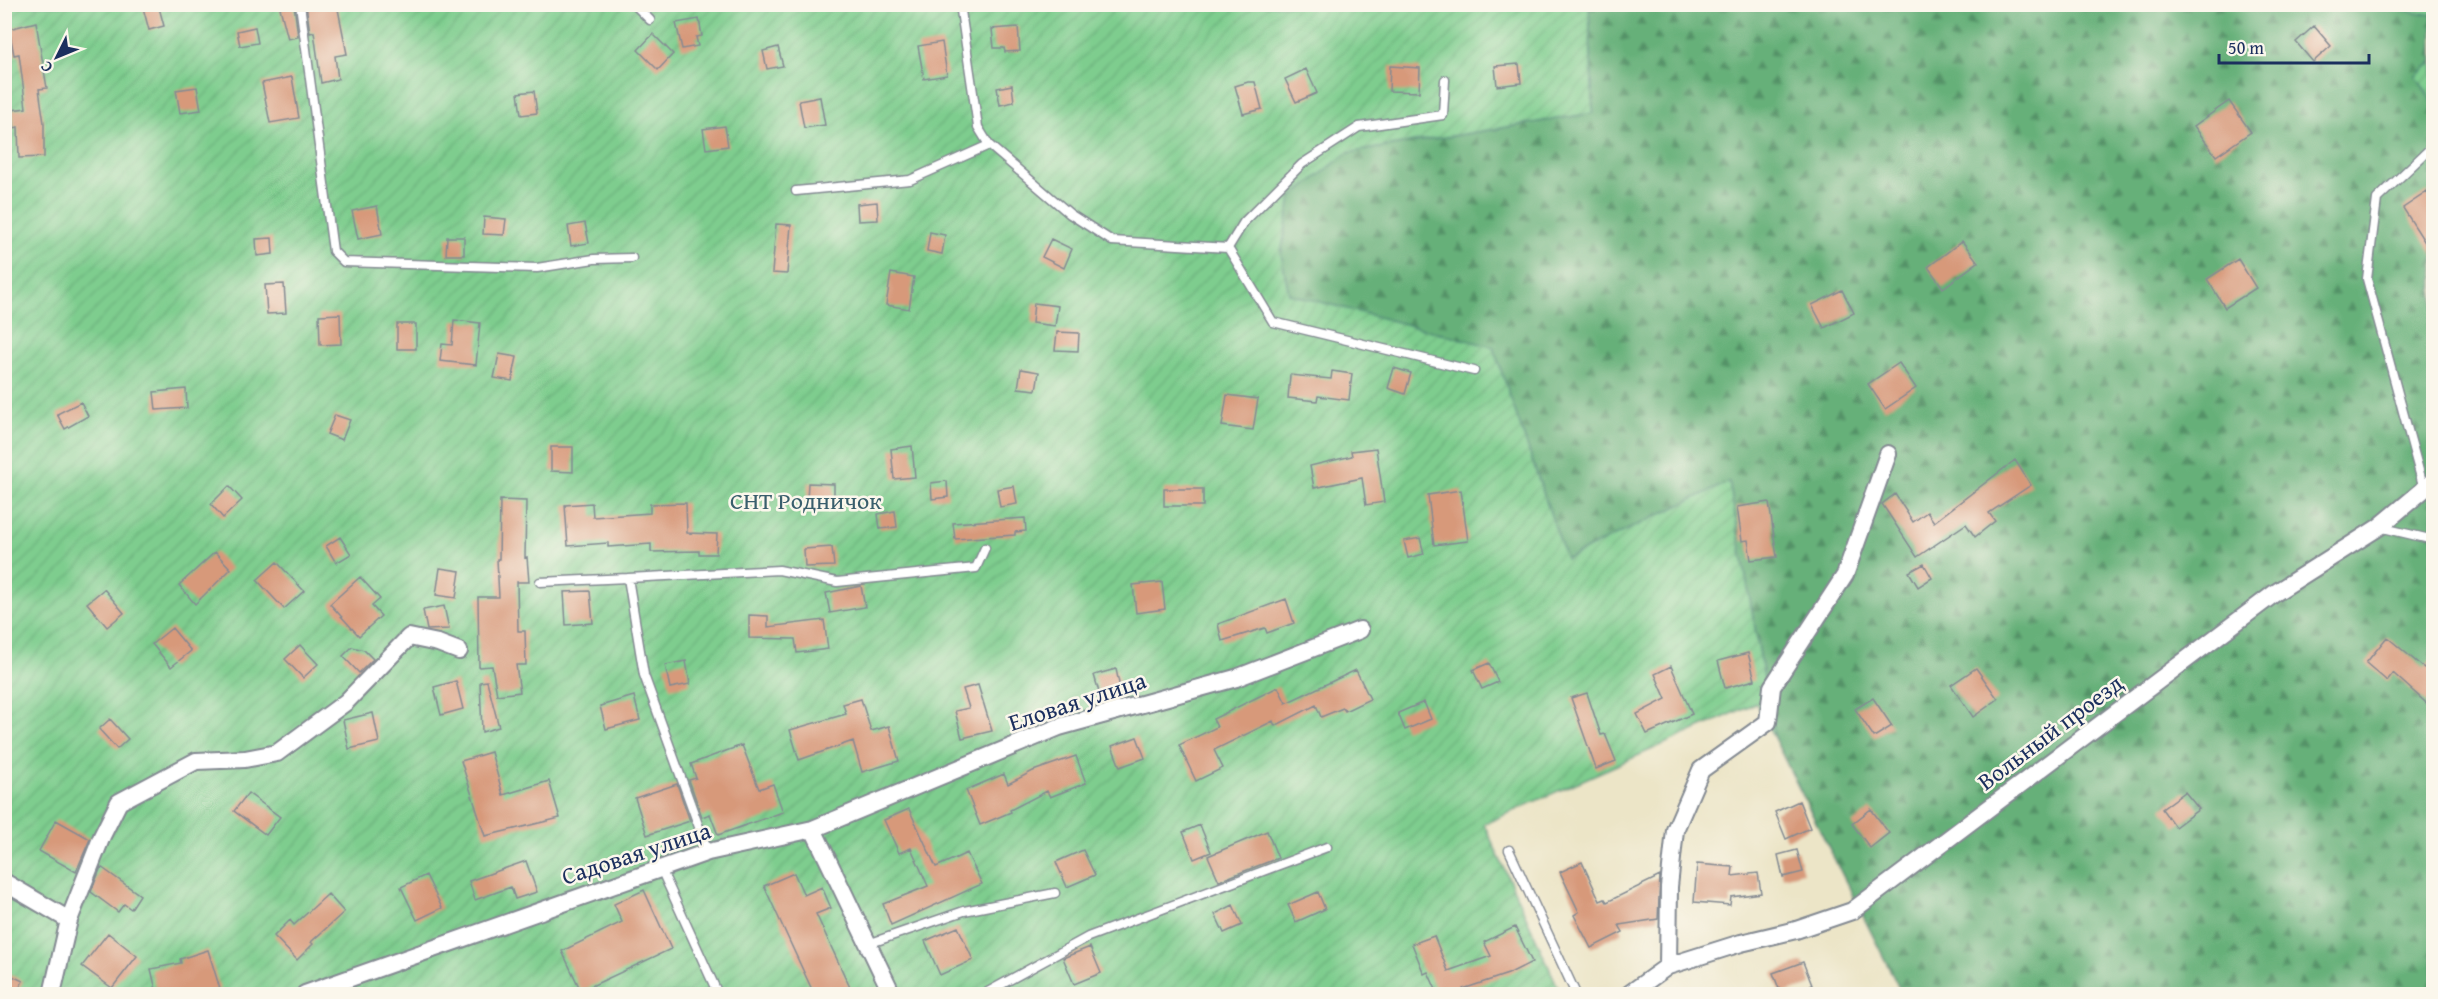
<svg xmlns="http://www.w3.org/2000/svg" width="2438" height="999" font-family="'Gentium Book Plus',serif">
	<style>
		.forest { fill: url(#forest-firs); stroke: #40706c; stroke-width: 1.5 }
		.garden { fill: url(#garden-furrows); stroke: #4c7e76; stroke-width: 1.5 }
		.building { fill: #d7997a }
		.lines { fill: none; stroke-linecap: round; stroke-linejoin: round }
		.service-casing { stroke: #848a92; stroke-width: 11 }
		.minor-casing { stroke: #848a92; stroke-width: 20 }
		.service { stroke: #fff; stroke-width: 8 }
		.minor { stroke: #fff; stroke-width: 16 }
		.labels { text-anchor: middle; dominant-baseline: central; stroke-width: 5; stroke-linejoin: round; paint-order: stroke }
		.park-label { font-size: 24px; fill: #395e6c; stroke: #fbf7ec }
		.street-label { font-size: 24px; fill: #1b2f5e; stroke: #fbf7ec }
	</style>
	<defs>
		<pattern id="forest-firs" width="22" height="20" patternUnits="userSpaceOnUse" patternTransform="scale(1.5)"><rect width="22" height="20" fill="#66b079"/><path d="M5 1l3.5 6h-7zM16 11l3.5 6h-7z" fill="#539066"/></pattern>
		<pattern id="garden-furrows" width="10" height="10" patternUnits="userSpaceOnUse" patternTransform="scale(1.5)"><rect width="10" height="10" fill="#7ecd8e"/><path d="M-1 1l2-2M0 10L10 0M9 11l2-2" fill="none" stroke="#6cb07d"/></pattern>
	</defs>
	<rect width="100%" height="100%" fill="#fbf7ec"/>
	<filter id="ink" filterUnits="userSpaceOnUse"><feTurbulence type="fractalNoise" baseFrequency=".0167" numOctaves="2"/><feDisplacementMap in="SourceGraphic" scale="12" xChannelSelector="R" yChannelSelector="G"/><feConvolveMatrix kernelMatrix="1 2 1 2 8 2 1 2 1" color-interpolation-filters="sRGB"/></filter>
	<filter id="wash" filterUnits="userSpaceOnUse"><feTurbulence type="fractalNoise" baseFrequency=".008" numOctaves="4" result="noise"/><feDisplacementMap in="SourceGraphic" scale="24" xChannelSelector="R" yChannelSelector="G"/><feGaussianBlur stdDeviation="1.35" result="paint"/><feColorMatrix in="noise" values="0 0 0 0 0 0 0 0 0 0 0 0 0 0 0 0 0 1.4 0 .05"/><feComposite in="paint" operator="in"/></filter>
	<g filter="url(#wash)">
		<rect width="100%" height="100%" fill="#ece5c7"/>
		<path class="forest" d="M2376,4L2433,15V62L2416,76L2434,103L2433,994H1902L1775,740L1729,482L1566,559L1493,347L1289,294L1281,254L1291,198L1347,153L1593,113L1589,5Z"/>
		<path class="garden" d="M5,5H1589L1593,113L1347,153L1291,198L1281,254L1289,294L1493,347L1566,559L1729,482L1775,740L1756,703L1484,824L1561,994H5Z
			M2376,5H2433V15Z
			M2433,62V103L2416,76Z"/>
		<g id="blocks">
			<path class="building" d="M142,4H158L164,26L149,30Z
				M279,4H294L298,37L288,39Z
				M306,4H337L347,54L335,56L338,79L321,83L314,32L310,33Z
				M699,19L702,36L696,37L698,46L682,49L676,23Z
				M36,22L47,88L39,89L44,123V157L19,158L18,127L14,128L12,110L26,108L19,54L14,55L9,29Z
				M2314,26L2331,46L2313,62L2296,42Z
				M255,27L258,43L240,46L237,31Z
				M1018,27L1020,51L1005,52L1004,48H994L992,29Z
				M653,34L673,54L658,70L638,50Z
				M942,42L947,75L924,79L918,46Z
				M778,47L783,66L767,69L763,51Z
				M1519,64L1521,83L1497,86L1495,66Z
				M1390,66L1420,68L1419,92L1389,91Z
				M1306,69L1317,93L1296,102L1285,79Z
				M292,77L299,118L270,123L262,83Z
				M1248,82H1255L1262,109L1243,114L1235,86Z
				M1012,85L1014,102L1000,105L997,88Z
				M197,87L201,110L180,113L176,90Z
				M534,91L537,113L521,115L518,93Z
				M820,97L825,125L804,128L799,101Z
				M2229,101L2251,132L2216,156L2194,126Z
				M725,126L728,146L706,149L703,129Z
				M2427,192L2433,202V255L2403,208Z
				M877,202L878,220L858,221L857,204Z
				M377,206L382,234L358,239L352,211Z
				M484,217L506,219L504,235L483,234Z
				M585,223L589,243L571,246L568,226Z
				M776,224L791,225L787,274L772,273Z
				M930,232L945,235L942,254L927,251Z
				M447,237H464V255H446Z
				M272,238L273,254L257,256L256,239Z
				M1051,239L1072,249L1064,268L1042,257Z
				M1962,241L1978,262L1943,288L1928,267Z
				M2238,259L2256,288L2225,308L2207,279Z
				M891,273L914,277L909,309L886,305Z
				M284,284L286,313L267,314L265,285Z
				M1842,290L1854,313L1824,328L1812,305Z
				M1034,303L1058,306L1055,326L1032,323Z
				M340,314L341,344L320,345L319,315Z
				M454,320L480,323L476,365L440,361L442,344L452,345Z
				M397,324H416V349H397Z
				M1057,332L1079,333L1078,351L1055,350Z
				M499,354L517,357L512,381L494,378Z
				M1899,363L1916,388L1885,409L1868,384Z
				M1394,368L1411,373L1405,394L1388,388Z
				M1021,369L1039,372L1036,390L1018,388Z
				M1332,371L1352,374L1349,400L1318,396L1317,401L1288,398L1290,375L1331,379Z
				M186,389L187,408L156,410L154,392Z
				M1227,395L1258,399L1253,430L1222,426Z
				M81,402L88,416L65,429L57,414Z
				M335,415L350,420L342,440L327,434Z
				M912,446L915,477L894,479L891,449Z
				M551,447H573V472L551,471Z
				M1376,448L1384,502L1366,505L1362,478L1314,488L1310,466L1352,456L1351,451Z
				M2015,460L2031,485L1989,513L1995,521L1975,537L1966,524L1917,557L1882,504L1895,494L1913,522L1927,512L1934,522Z
				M947,481L948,497L932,499L931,483Z
				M808,483L834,484V502L807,500Z
				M229,486L242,500L223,518L211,504Z
				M1014,486L1017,504L1000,507L997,489Z
				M1164,489H1203V506H1164Z
				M1461,490L1468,541L1434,545L1428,495Z
				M500,500L526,501L525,558L527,557L529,582H517L518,631H525L526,665H516L520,692L497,695L492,666L479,667L478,597H499L497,559H499Z
				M1769,502L1777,557L1751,560L1748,540L1742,541L1737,507Z
				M592,503L593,517L650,513V504L686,503L687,533L717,534L716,554H699V551L651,552V544L608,547V543L568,546L565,505Z
				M895,511L897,527L880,529L878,514Z
				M1025,518L1026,531L1015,532V535L955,539L953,523Z
				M340,537L351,554L336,563L326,546Z
				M1420,538L1424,554L1408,558L1404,541Z
				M832,547L834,566L805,567L804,549Z
				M215,552L231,569L195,604L179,585Z
				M277,562L304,591L284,609L257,580Z
				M1924,564L1932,578L1918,587L1909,572Z
				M440,568L460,571L456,598L436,595Z
				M360,577L380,599L372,606L381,616L359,636L330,604Z
				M1162,582L1165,609L1136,613L1133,585Z
				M861,586L865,607L830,613L826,593Z
				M104,589L124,613L107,627L87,603Z
				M590,591L593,623L566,625L564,592Z
				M1286,599L1294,623L1267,633L1265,628L1222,641L1218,624Z
				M444,606L449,629L427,630L423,610Z
				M749,615L768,616V627L824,620L828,649L797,653L795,639L749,638Z
				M172,628L191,651L171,667L152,644Z
				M2387,637L2424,668L2433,658V709L2393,673L2387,681L2366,663Z
				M300,645L318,664L303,678L285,659Z
				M352,647L364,650L373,659L359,673L343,656Z
				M1748,653L1755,680L1725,688L1718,661Z
				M686,661L690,684L670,688L665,665Z
				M1489,663L1498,682L1482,689L1473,670Z
				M1671,666L1692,714L1647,734L1637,714L1666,699L1655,674Z
				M1976,668L1998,699L1973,717L1951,685Z
				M1116,669L1121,693L1101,699L1094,675Z
				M1356,670L1370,699L1345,711L1343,708L1321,717L1316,705L1275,726L1273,721L1214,750L1223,768L1196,781L1179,745L1217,727L1213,719L1278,687L1286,703Z
				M456,681L463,709L441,715L434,687Z
				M487,681L499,727L482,732L480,682Z
				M978,685L992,731L962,738L955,711L969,708L963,689Z
				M1587,693L1601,735L1605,734L1616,761L1596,769L1571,698Z
				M634,696L640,720L606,729L600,706Z
				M1873,698L1892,726L1874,737L1855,709Z
				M861,699L871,731L889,726L899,761L862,772L853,741L799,760L790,730L846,714L843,704Z
				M1424,702L1431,719L1405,730L1398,713Z
				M373,713L379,742L349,749L343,720Z
				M110,719L128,739L117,749L99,729Z
				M1137,737L1145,758L1120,767L1112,746Z
				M742,745L759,789L773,784L783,812L718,835L710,814L702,817L689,780L696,778L691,764Z
				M491,752L503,795L549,781L560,818L485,836L461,761Z
				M1076,756L1086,783L1050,797L1047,791L1010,810L1011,812L980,825L966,790L1004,774L1008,784L1033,771Z
				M677,784L690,821L647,835L635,798Z
				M2185,792L2199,809L2175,827L2162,809Z
				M248,793L280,817L266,835L234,811Z
				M1799,801L1810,828L1786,839L1775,812Z
				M909,809L936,867L967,853L982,884L891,925L883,904L928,886L911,848L899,853L884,820Z
				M1871,809L1889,833L1870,848L1852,824Z
				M56,820L90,839L76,872L39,851Z
				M1200,825L1211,852L1194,859L1183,832Z
				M1267,831L1278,858L1219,881L1208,856Z
				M1083,850L1095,875L1067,887L1056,862Z
				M1797,850L1803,872L1783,877L1778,855Z
				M526,861L537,892L515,899L511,887L475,900L469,881Z
				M1582,862L1600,901L1605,899L1607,902L1660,876L1658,919L1619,925L1623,932L1591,948L1574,915L1579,912L1560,872Z
				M1697,864L1733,867L1732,876L1758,873L1761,893L1731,897L1730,905L1694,902Z
				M101,867L140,895L131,909L124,904L118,912L91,892Z
				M794,873L804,895L822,887L831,908L816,914L853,994H814L764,886Z
				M426,875L442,908L417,920L401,887Z
				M644,890L671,949L581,991L562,951L622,922L614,904Z
				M1318,892L1325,909L1296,922L1288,905Z
				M328,894L344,912L311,942L313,944L297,960L274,936L290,920L294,925Z
				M1233,905L1242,925L1224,933L1215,914Z
				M958,927L973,960L940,975L925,941Z
				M1515,927L1532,962L1508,974L1463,989L1465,994H1438L1428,972L1424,974L1412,944L1434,936L1448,971L1491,956L1484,942Z
				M108,933L137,956L112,988L82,966Z
				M1090,947L1101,973L1074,984L1063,958Z
				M208,950L220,989L202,994H157L151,969L181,963L180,959Z
				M1803,962L1812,985L1781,994L1773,973Z
				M4,972L23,981L16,994H4Z"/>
		</g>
	</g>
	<g filter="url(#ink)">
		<use href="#blocks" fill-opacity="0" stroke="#848a92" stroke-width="1.5"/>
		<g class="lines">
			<g class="service-casing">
				<path id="service" d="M300,4L333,251L344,262L537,268L594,259L632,258
					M634,4L650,20
					M960,4L978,127L989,145L1070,214L1112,241L1228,248L1273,322L1474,371
					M796,191L910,180L989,145
					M1228,248L1244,222L1302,164L1359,127L1443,115L1445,80
					M2424,489L2367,279L2377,199L2434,145
					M2379,527L2434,540
					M628,578L779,570L837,582L976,568L985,548
					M540,582L628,578L644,675L708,852
					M1509,850L1576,994
					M661,869L718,994
					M868,944L964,911L1055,893
					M984,994L1088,937L1327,847"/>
			</g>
			<g class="minor-casing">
				<path id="minor" d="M813,829L1059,727L1236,678L1360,630
					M4,882L69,920L52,994
					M69,920L102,836L119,802L196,761L245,759L277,753L346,702L409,637L438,643L459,651
					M1668,966L1669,887L1675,830L1701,770L1768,722L1772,687L1845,575L1888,454
					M305,994L708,852L813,829L892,994
					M1629,994L1668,966L1741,943L1796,930L1852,911L2275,593L2379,527L2434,481"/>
			</g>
			<use href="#service" class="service"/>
			<use href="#minor" class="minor"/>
		</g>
	</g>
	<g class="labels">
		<g class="park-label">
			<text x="806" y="500">СНТ Родничок</text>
		</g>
		<g class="street-label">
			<text transform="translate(1077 701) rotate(-18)">Еловая улица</text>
			<text transform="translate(2050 732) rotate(-37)">Вольный проезд</text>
			<text transform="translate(636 853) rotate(-18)">Садовая улица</text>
		</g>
	</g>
	<rect width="2438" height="999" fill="none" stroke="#fbf7ec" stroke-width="24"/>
	<g transform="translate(57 57) rotate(227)" stroke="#fbf7ec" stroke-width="4.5" paint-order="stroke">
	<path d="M0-4.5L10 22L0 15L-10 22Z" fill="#1b2f5e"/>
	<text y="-9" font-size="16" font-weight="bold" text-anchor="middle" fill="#1b2f5e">С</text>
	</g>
	<path d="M2219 54v9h150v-9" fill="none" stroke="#1b2f5e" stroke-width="3"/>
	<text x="2228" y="54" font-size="18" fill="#1b2f5e" stroke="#fbf7ec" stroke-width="4.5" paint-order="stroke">50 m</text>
</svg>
